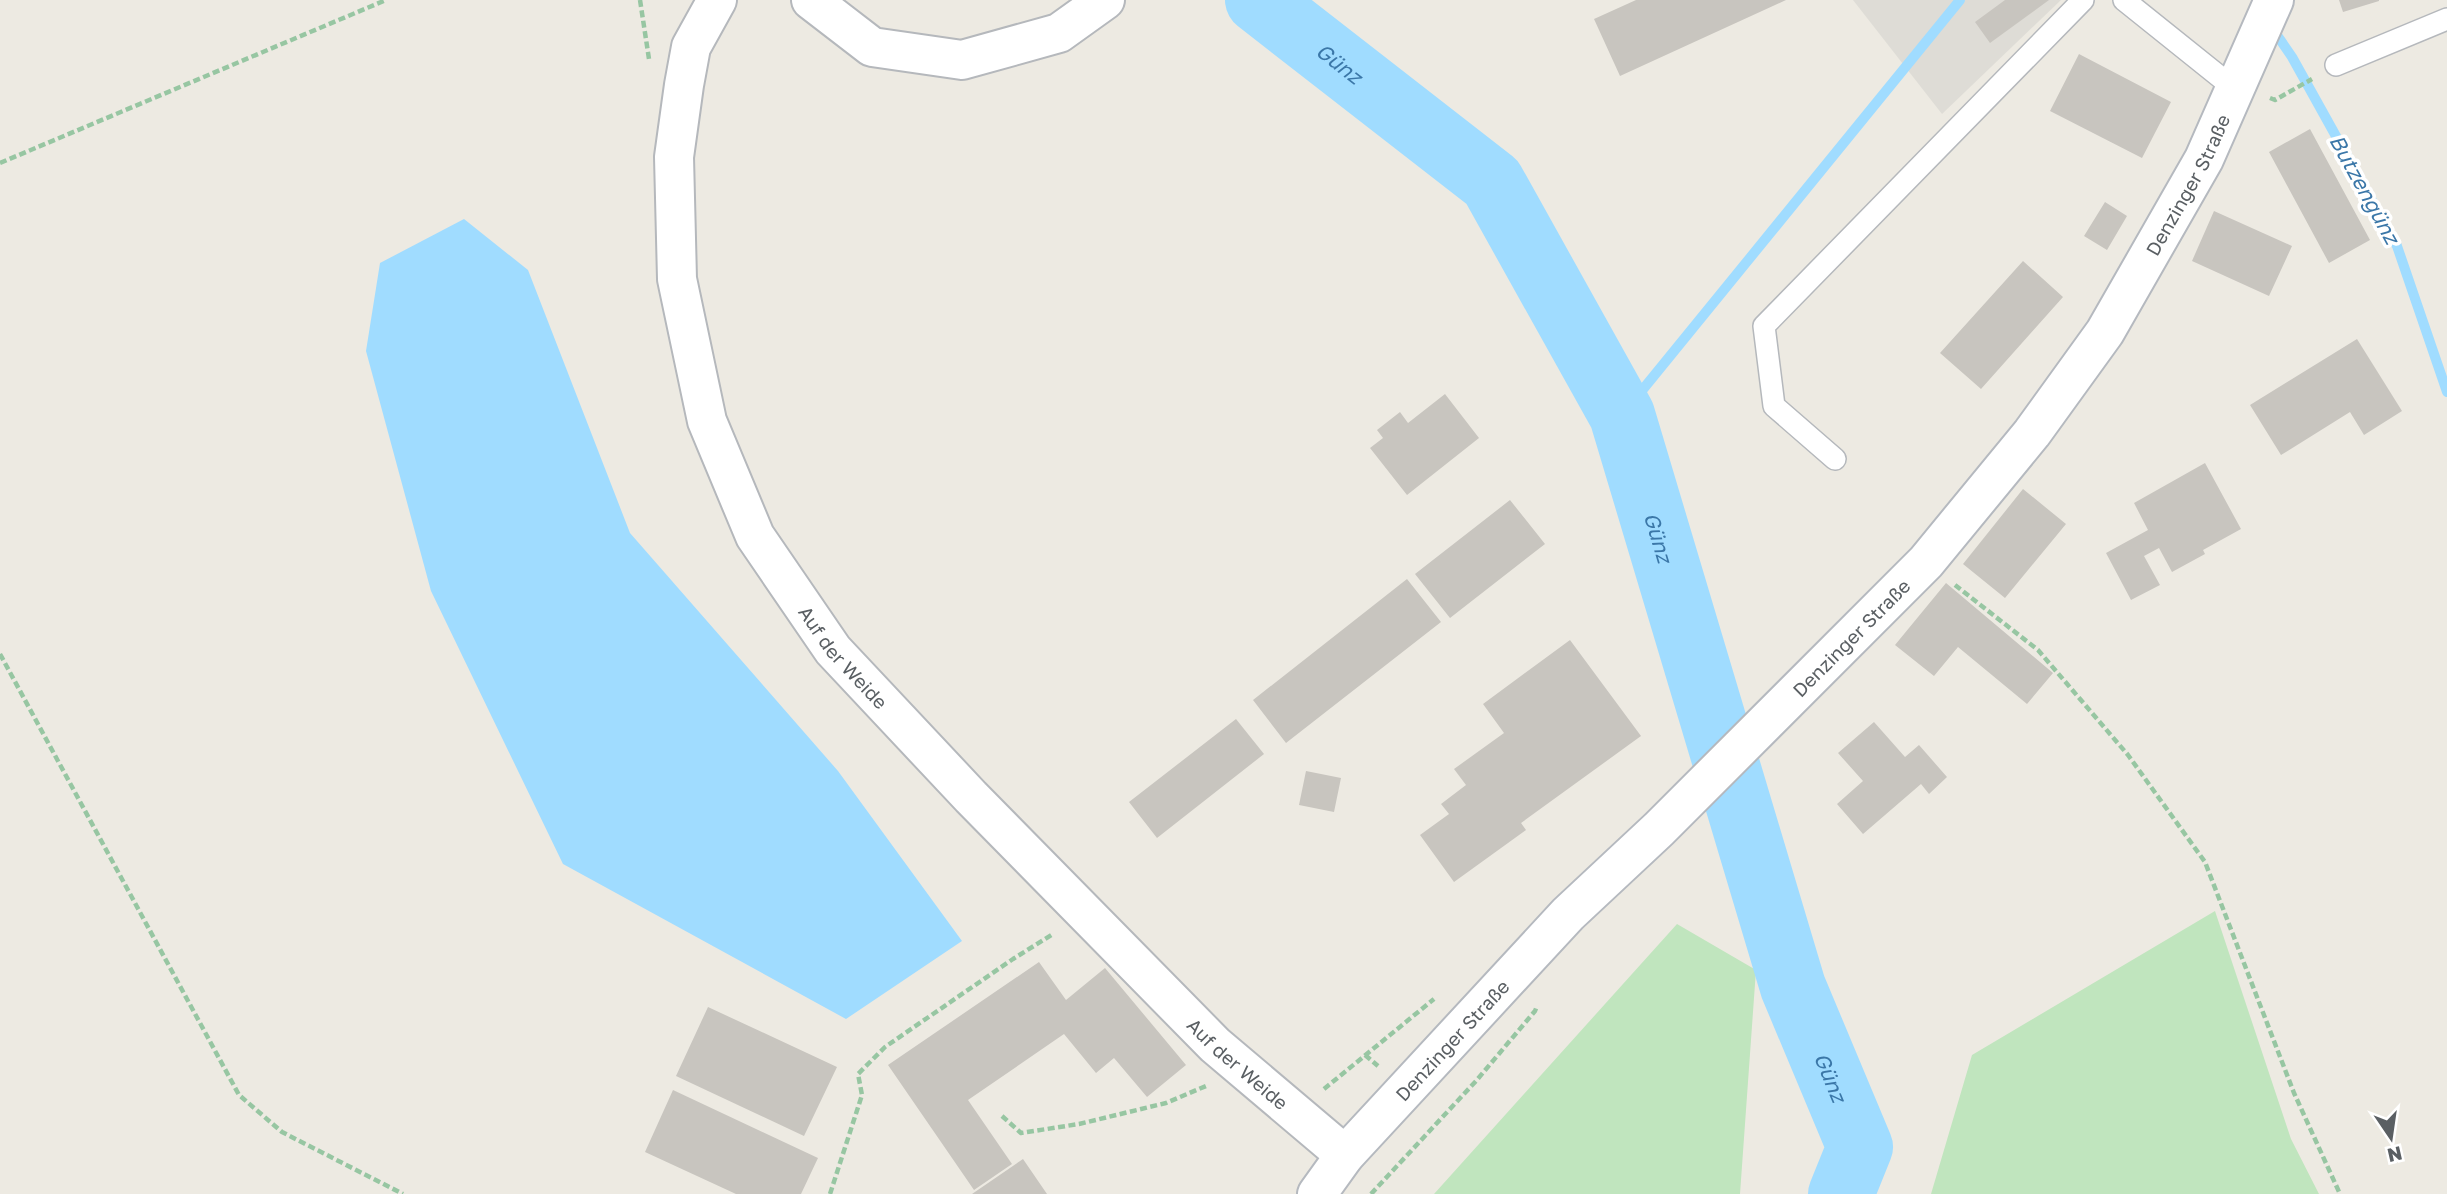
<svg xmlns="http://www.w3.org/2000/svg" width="2447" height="1194" font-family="'Golos Text',sans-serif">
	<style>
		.industrial { fill: #dedcd6 }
		.green { fill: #c0e5be }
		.water { fill: #a0dcff }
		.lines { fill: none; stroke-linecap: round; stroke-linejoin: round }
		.stream { stroke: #a0dcff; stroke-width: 10 }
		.river { stroke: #a0dcff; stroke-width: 66 }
		.building { fill: #c8c5bf }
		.lane-casing { stroke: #b5b8bc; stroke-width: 24 }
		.street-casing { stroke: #b5b8bc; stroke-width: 42 }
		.secondary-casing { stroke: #b5b9bf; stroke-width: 42 }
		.path { stroke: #97c6a2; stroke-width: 4.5; stroke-dasharray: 7 3.5; stroke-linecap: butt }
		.lane { stroke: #fff; stroke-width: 21 }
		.street { stroke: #fff; stroke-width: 38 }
		.secondary { stroke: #fff; stroke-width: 38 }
		.labels { text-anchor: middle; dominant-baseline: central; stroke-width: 7; stroke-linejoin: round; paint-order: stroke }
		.street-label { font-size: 19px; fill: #5a5f63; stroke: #fff }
		.water-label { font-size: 21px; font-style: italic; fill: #3b77a8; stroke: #fff }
	</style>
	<rect width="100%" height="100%" fill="#edeae2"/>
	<path class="industrial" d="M1853,0H2061L1942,114Z"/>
	<path class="green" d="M2215,911L2291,1139L2319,1194H1931L1972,1055Z
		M1677,924L1756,970L1740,1194H1434Z"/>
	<path class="water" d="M464,219L528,270L630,533L838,771L962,941L846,1019L563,864L431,591L366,351L380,263Z"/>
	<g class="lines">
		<path class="stream" d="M2270,25L2292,57L2397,246L2447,392
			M1622,415L1960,0"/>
		<path class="river" id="s1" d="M1258,0L1492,182L1622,415L1793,987L1860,1147L1841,1194"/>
	</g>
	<path class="building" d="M1636,0H1786L1620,76L1594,19Z
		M2005,0H2049L1990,43L1975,22Z
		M2339,0H2379V1L2343,12Z
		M2079,54L2171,102L2142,158L2050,111Z
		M2310,129L2370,240L2329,263L2269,152Z
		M2105,202L2127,216L2107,250L2084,236Z
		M2214,211L2292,246L2269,296L2192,261Z
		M2023,261L2063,297L1981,389L1940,353Z
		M2357,339L2402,411L2364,435L2350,412L2281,455L2250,405Z
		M1445,394L1479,438L1407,495L1370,448L1383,438L1377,430L1400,412L1408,423Z
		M2205,463L2241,529L2203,550L2205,554L2172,572L2159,548L2144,556L2160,585L2131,600L2106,553L2148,530L2134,503Z
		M2023,489L2066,524L2005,598L1963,564Z
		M1510,500L1545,544L1450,618L1415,574Z
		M1407,579L1441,622L1286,743L1253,700Z
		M1946,583L2053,673L2027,704L1958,647L1934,676L1895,645Z
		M1570,640L1641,736L1521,823L1526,830L1454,882L1420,835L1449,814L1441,804L1466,785L1454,769L1504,733L1483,704Z
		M1236,719L1264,754L1157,838L1129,802Z
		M1874,722L1905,757L1919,745L1947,777L1929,794L1921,784L1863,834L1837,804L1863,781L1838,753Z
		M1306,771L1341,778L1334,812L1299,805Z
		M1039,962L1066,1000L1105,968L1186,1065L1147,1097L1114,1058L1096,1073L1064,1034L968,1100L1012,1164L974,1190L888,1065Z
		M708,1007L837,1067L804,1136L676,1076Z
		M673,1090L818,1158L801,1194H736L645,1152Z
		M1023,1159L1047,1194H972Z"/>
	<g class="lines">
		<g class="lane-casing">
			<path id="lane" d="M2124,0L2235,89
				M2336,65L2447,19
				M1835,459L1774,406L1764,326L2083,0"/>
		</g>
		<g class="street-casing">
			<g id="street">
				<path id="s2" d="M717,0L691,47L684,85L674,157L677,279L707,421L755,536L833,650L971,797L1215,1045L1345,1155"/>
				<path d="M811,0L872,47L962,60L1059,33L1105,0"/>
			</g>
		</g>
		<g class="secondary-casing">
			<g id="secondary">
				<path id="s3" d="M1317,1194L1345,1155L1568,914L1659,829L1926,562L2032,433L2105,332L2204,159L2274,0"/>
			</g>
		</g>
		<path class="path" d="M640,0L649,59
			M2270,98L2275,100L2312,79
			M0,163L386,0
			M1955,585L2038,650L2128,755L2205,862L2294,1093L2340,1194
			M0,654L239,1095L282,1132L403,1194
			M1365,1055L1378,1066
			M1324,1089L1434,999
			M1002,1116L1021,1133L1079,1124L1166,1103L1206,1086
			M830,1194L862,1095L858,1074L885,1047L1013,959L1053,934
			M1371,1194L1476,1081L1535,1011L1537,1006"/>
		<use href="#lane" class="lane"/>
		<use href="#street" class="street"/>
		<use href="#secondary" class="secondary"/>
	</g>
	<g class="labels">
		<g class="street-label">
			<text stroke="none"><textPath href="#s3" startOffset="1339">Denzinger Straße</textPath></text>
			<text stroke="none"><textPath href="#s3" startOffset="772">Denzinger Straße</textPath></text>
			<text stroke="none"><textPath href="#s2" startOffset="707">Auf der Weide</textPath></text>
			<text stroke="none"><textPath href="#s3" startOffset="205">Denzinger Straße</textPath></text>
			<text stroke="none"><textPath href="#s2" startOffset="1274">Auf der Weide</textPath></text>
		</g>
		<g class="water-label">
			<text stroke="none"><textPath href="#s1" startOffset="103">Günz</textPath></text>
			<text transform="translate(2365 189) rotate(61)">Butzengünz</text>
			<text stroke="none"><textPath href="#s1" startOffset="691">Günz</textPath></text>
			<text stroke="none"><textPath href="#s1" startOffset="1258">Günz</textPath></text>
		</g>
	</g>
	<g transform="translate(2391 1138) rotate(167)" stroke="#ffffff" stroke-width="5" paint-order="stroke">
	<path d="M0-5L12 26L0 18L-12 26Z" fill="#5a5f63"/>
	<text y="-10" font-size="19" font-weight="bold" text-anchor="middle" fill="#5a5f63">N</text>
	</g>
</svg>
